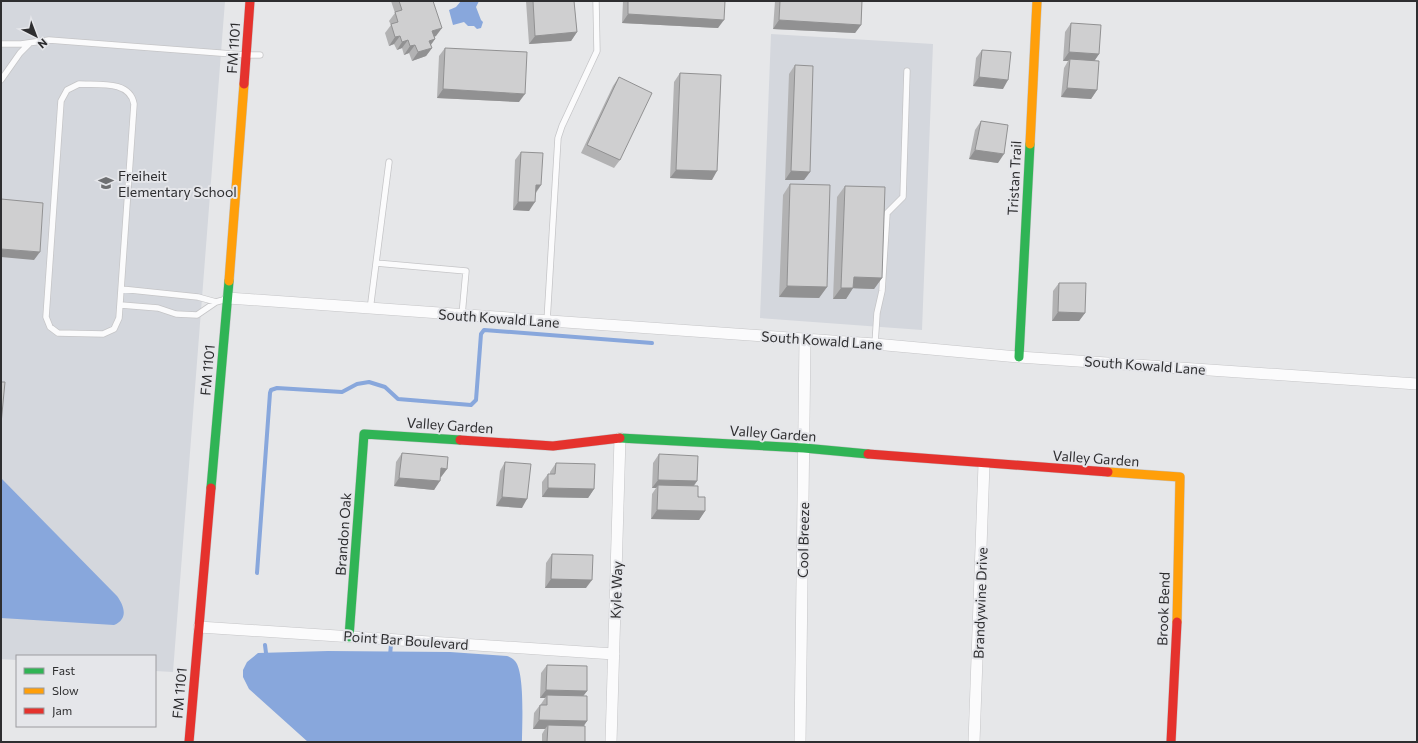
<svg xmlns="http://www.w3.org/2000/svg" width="1418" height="743" font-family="Commissioner,sans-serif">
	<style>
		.built { fill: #d4d7dd }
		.water { fill: #88a7dc }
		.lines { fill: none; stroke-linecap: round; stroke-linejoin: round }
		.stream { stroke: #88a7dc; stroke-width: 4 }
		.lane-casing { stroke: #c5c5c7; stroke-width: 7 }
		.street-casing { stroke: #c5c5c7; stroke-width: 12 }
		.fast-casing { stroke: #c5c5c7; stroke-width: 10 }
		.slow-casing { stroke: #c5c5c7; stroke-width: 10 }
		.jam-casing { stroke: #c5c5c7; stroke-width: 10 }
		.lane { stroke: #fbfbfc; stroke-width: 5.5 }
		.street { stroke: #fbfbfc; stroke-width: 11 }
		.fast { stroke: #30b455; stroke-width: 9 }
		.slow { stroke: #ff9f0a; stroke-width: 9 }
		.jam { stroke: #e5322d; stroke-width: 9 }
		.wall { fill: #b2b2b3 }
		.shaded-wall { fill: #919192 }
		.building { fill: #cfcfd0; stroke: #919192 }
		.labels { text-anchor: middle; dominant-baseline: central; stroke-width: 4; stroke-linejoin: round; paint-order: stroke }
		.street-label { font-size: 14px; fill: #2e2e30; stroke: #e5e6ea }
		.poi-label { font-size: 14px; fill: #2e2e30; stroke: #e5e6ea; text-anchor: start }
	</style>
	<rect width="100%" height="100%" fill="#e6e7e9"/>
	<path class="built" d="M1,1H225L173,672L155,671V656H17V660L1,659Z
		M771,34L933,44L922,330L760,318Z"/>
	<path class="water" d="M461,1H479L476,7L481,20L483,22L481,28L477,29L474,26H468L464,22L453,25L449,10L456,7Z
		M1,478L117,596C125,607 128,619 114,625L1,618Z
		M328,651L450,652L507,656C510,657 513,659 515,661C525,672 522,726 522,742H308L249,689L243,677V670L247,662L258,653Z"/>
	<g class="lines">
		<path class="stream" d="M257,573L270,393L271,390L277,388L342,392L357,384L369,382L385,387L398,399L471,405L476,400L481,334L484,330L652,343
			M265,645L266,653L268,656
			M390,656L391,644"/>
		<g class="lane-casing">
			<path id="lane" d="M1,44H21L49,40L246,55H260
				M1,80L20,53L29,44
				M79,84C98,85 130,80 134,104L119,318L114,329L103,334L58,333L50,327L46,317L61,101L67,90Z
				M389,162L376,263L466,271L462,315
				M121,289L198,297L216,302
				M121,305L158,308L176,314L197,315L216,302L227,299
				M370,310L376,263
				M547,321L558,138L562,126L597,51L596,1
				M875,344L877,313L882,291L887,213L903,197L907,71"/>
		</g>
		<g class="street-casing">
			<path id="street" d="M228,298L875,344L1019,357L1417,384
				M199,627L614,654
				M611,742L620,438
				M800,742L805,339
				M974,742L984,464"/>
		</g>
		<g class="fast-casing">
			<path id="fast" d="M1019,357L1030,144
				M620,438L804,448L868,454
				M211,488L229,281
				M349,637L364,434L460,440"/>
		</g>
		<g class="slow-casing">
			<path id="slow" d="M1030,144L1037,1
				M229,281L244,84
				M1108,472L1180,477L1177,622"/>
		</g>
		<g class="jam-casing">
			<path id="jam" d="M244,84L250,1
				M460,440L553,446L620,438
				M868,454L1108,472
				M189,742L211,488
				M1171,742L1177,622"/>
		</g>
		<use href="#lane" class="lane"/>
		<use href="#street" class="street"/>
		<use href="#fast" class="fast"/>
		<use href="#slow" class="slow"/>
		<use href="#jam" class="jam"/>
	</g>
	<path class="wall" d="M391,1H433L436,36L434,37L435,39L431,45L432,48L426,56L412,61L409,53L404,55L402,48L397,50L394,44L389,46L385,33L391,25L389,21L395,13Z
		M526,1H574L577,32L571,41L529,44Z
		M623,1H725L718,28L622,23Z
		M775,1H862L861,25L855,33L773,29Z
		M1071,23L1099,54L1094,61L1097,90L1091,99L1061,97L1064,68L1068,61H1063L1065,32Z
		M445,48L519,102L437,98L439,56Z
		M982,50L1003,89L973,86L976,58Z
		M795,65L810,172L804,180H785L789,74Z
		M680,73L712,180L670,178L674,82Z
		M619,77L620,160L614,168L581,153L613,86Z
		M981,121L998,163L969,159L975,130Z
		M521,152L541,185L536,193L529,211L513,210L515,160Z
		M790,184L827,287L819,298L779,297L783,195Z
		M845,186L882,278L874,289L853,288L846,299H833L837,197Z
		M1059,283L1085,313L1079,321H1052L1053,291Z
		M402,453L447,469L441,477H440L434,490L394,486L396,462Z
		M659,454L697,481L694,486L705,511L699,520L651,519L652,494L656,488H652L653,463Z
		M505,462L522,508L496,506L500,471Z
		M556,463L594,489L588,498L542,497V482L548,474H550V472Z
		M552,554L586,588H545L546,563Z
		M547,665L587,691L583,696L587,721L583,726L585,742H542V734L545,729H533L534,713L540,705H541V704L545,698H540L541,673Z"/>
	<path class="shaded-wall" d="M628,14L724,20L718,28L622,23Z
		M779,20L861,25L855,33L773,29Z
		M442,28L436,36L426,39L432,31Z
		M577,32L571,41L529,44L535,36Z
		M400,36L394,44L389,46L395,37Z
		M435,39L429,47V41Z
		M408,40L402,48L397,50L402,42Z
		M415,45L409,53L404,55L410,46Z
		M432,48L426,56L412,61L418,52Z
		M1069,52L1099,54L1093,63L1070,59L1068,61H1063Z
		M979,77L1008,80L1003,89L973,86Z
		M1067,88L1097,90L1091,99L1061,97Z
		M443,89L525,94L519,102L437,98Z
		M975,150L1004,154L998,163L969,159Z
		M676,170L717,171L712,180L670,178Z
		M791,171L810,172L804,180H785Z
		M536,185H541L535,193Z
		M518,202H535L529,211L513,210Z
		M1,249L40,252L34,260L1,257Z
		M854,277L882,278L874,289L846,288Z
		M787,286L827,287L819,298L779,297Z
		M841,288H853L846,299H833Z
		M1058,312L1085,313L1079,321H1052Z
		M441,468L447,469L441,477H435Z
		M399,478L440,481L434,490L394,486Z
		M658,480L697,481L691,489L658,485L656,488H652Z
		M548,488L594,489L588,498L542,497Z
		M502,497L527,499L522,508L496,506Z
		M657,510L705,511L699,520L651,519Z
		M551,579L592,580L586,588H545Z
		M546,690L587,691L581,699L547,695L545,698H540Z
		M539,720L587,721L581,730L548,725L545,729H533Z"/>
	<path class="building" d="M399,1H433L442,28L432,31L435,39L429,41L432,48L418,52L415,45L410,46L408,40L402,42L400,36L395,37L391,24L398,22L395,12L402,10Z
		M533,1H574L577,32L535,36Z
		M628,1H725L724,20L628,14Z
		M780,1H862L861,25L779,20Z
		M1071,23L1101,25L1099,54L1069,52Z
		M445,48L527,52L525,94L443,89Z
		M982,50L1011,52L1008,80L979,77Z
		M1070,59L1099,61L1097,90L1067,88Z
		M795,65L813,66L810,172L791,171Z
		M680,73L721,75L717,171L676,170Z
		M619,77L652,93L620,160L587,145Z
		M981,121L1008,125L1004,154L975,150Z
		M521,152L543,153L541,185H536L535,202H518Z
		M790,184L830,185L827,287L787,286Z
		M845,186L885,187L882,278L854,277L853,288H841Z
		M1,199L43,203L40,252L1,249Z
		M1059,283H1086L1085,313L1058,312Z
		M1,382H5L1,424Z
		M402,453L448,457L447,469L441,468L440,481L399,478Z
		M659,454L698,456L697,481L658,480Z
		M505,462L531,464L527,499L502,497Z
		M556,463L595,464L594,489L548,488V474H555Z
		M658,485L698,486V497H705V511L657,510Z
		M552,554L593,555L592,580L551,579Z
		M547,665L587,666V691L546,690Z
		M547,695L587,696V721L539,720L540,705H547Z
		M548,725L585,726V742H547Z"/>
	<defs>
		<g id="school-bare" transform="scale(1.2)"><path d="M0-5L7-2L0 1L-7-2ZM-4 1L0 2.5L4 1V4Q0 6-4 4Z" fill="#6e6f71" stroke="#e5e6ea" stroke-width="2.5" paint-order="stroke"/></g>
	</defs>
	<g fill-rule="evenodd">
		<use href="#school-bare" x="106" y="183"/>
	</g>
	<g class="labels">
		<g class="street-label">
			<text transform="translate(233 48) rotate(-86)">FM 1101</text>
			<text transform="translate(1014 178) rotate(-87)">Tristan Trail</text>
			<text transform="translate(499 318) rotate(4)">South Kowald Lane</text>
			<text transform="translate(822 340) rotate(4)">South Kowald Lane</text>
			<text transform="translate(1145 365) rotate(4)">South Kowald Lane</text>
			<text transform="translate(207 370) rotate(-85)">FM 1101</text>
			<text transform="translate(450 425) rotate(4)">Valley Garden</text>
			<text transform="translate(773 433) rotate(4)">Valley Garden</text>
			<text transform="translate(1096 458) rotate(4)">Valley Garden</text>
			<text transform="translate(343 534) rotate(-86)">Brandon Oak</text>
			<text transform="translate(803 540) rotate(-89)">Cool Breeze</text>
			<text transform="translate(616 590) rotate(-88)">Kyle Way</text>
			<text transform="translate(980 603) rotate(-88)">Brandywine Drive</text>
			<text transform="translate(1163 609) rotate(-88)">Brook Bend</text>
			<text transform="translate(406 640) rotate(4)">Point Bar Boulevard</text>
			<text transform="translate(179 693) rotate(-85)">FM 1101</text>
		</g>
		<g class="poi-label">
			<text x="118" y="175">Freiheit<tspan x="118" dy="16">Elementary School</tspan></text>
		</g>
	</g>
	<rect width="1418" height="743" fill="none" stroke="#2e2e30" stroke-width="4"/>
	<rect x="16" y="655" width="140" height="72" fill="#e5e6ea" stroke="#9c9ca0"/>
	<rect x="24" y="668" width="20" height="6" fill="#30b455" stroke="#9c9ca0"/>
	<text x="52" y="675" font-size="12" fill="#2e2e30">Fast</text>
	<rect x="24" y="688" width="20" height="6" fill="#ff9f0a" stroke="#9c9ca0"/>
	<text x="52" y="695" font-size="12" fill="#2e2e30">Slow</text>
	<rect x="24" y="708" width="20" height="6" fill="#e5322d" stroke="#9c9ca0"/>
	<text x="52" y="715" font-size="12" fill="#2e2e30">Jam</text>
	<g transform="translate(36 36) rotate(138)" stroke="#e5e6ea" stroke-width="3" paint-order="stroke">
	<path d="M0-3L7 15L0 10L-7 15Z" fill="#2e2e30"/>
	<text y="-6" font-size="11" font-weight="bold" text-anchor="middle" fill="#2e2e30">N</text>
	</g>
</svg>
